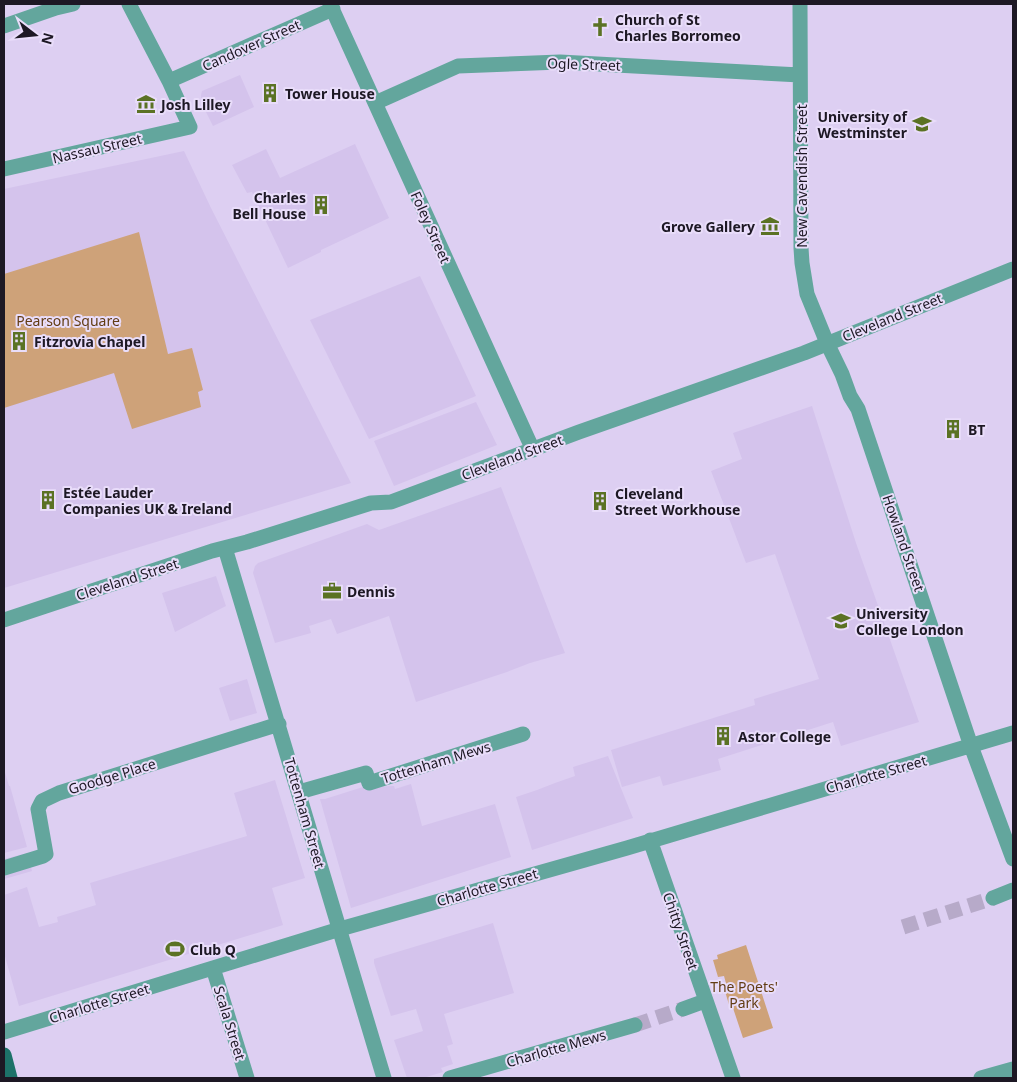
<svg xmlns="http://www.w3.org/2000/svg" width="1017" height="1082" font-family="'Noto Sans',sans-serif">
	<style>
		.built { fill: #d4c3ec }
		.green { fill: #cea279 }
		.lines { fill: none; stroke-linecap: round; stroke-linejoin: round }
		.minor-tunnel { stroke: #b7aac9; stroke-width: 15; stroke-dasharray: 15 8; stroke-linecap: butt }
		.minor { stroke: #63a69d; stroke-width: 15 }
		.major { stroke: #1d7269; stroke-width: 15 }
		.labels { text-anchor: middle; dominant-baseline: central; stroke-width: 4; stroke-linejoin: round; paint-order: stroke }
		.poi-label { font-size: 14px; font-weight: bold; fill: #1d1824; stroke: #e9ddfa; text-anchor: start }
		.street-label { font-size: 14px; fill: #1d1824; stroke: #e9ddfa }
		.park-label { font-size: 14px; fill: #623c13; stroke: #e9ddfa }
	</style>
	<rect width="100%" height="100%" fill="#ddcff2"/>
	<path class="built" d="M240,75L254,107L213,126L201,102V95L202,91Z
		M355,144L389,218L321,250V252L288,268L252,192L247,193L232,165L266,149L280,178Z
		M184,151L211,208L351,483L4,588V189Z
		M420,276L476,396L369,439L310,320Z
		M476,402L497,445L394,486L374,441Z
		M812,406L856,543L919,722L841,746L833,722L718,759L721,770L663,786L660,776L622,787L611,750L755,705L754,699L819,679L775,554L746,563L711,471L742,459L733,433Z
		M501,487L565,653L530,663L507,672L416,702L389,616L337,634L331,619L309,626L311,633L275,643L253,573L255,566L258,563L367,524L379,530Z
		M216,576L226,606L175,632L162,593Z
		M247,679L257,713L230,721L219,688Z
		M608,756L633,818L532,850L516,797L537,790L555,783L575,776L573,767Z
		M4,769L9,786H10L27,847L4,853Z
		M275,780L305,878L272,888L283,925L19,1006L4,953V895L27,887L39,927L58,922L57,917L96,905L90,883L247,836L234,793Z
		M411,784L422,826L495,804L511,857L351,908L320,799H325L363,787L394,786L395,789Z
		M27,853L32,871L4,879V859Z
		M493,923L514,993L444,1014L453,1044L447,1046L453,1064L441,1068L443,1072L423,1078H407L394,1040L423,1031L416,1009L391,1016L374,963V959Z"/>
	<path class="green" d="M139,232L168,354L192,348L203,390L198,392L201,407L132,429L114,373L4,408V274Z
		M746,945L773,1028L743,1038L733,1008H730L724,988L727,987L724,976L718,977L713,960L718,959L717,955Z"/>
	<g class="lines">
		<path class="minor-tunnel" d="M903,927L993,898
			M635,1025L683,1009"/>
		<path class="minor" d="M330,4L533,450
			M800,4L801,248L802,263L807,294L827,343L842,374L850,396L858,409L971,746L1013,859
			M4,26L56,8L73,4
			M169,81L333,9
			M375,103L458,66L560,62L800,75
			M4,169L190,127L169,81L129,4
			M225,548L384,1078
			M4,620L212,551L247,542L371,503L391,502L579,432L804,353L1013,269
			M299,792L366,773L369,783L523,734
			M650,840L733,1078
			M4,868L43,856L46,854L38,809L42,801L59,793L279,724
			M993,898L1013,890
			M213,968L247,1078
			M683,1009L705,1001
			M4,1032L340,929L627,848L1013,733
			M450,1078L635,1025
			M981,1078L1013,1069"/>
		<path class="major" d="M4,1055L10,1078"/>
	</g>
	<defs>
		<g id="church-bare" transform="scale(1.5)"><path d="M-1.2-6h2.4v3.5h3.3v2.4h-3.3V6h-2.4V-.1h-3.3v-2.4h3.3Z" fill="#5b7224" stroke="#e9ddfa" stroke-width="2.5" paint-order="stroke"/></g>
		<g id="building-bare" transform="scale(1.5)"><path d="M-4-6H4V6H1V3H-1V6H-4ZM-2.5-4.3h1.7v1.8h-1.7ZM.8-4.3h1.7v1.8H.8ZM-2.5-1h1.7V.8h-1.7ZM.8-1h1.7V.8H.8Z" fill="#5b7224" stroke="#e9ddfa" stroke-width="2.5" paint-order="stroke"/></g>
		<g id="museum-bare" transform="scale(1.5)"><path d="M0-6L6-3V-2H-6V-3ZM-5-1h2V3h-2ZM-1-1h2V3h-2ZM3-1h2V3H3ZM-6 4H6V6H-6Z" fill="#5b7224" stroke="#e9ddfa" stroke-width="2.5" paint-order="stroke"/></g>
		<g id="university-bare" transform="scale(1.5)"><path d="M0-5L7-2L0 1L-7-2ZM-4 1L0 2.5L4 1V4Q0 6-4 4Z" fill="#5b7224" stroke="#e9ddfa" stroke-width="2.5" paint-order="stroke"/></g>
		<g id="office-bare" transform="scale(1.5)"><path d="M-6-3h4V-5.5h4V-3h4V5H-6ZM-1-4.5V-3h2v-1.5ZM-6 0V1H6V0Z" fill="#5b7224" stroke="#e9ddfa" stroke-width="2.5" paint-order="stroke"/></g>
		<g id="stadium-bare" transform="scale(1.5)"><path d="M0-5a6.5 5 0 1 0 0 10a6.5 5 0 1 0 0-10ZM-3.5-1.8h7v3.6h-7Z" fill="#5b7224" stroke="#e9ddfa" stroke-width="2.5" paint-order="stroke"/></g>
	</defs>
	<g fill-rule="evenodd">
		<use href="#church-bare" x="600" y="27"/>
		<use href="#building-bare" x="270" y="93"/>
		<use href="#museum-bare" x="146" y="104"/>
		<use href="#university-bare" x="922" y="124"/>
		<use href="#building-bare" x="321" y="205"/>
		<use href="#museum-bare" x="770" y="226"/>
		<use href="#building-bare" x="19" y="341"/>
		<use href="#building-bare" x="953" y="429"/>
		<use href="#building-bare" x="48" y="500"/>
		<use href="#building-bare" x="600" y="501"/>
		<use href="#office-bare" x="332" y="591"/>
		<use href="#university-bare" x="841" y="621"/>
		<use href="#building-bare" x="723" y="736"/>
		<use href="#stadium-bare" x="175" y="949"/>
	</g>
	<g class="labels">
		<g class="poi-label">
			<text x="615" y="19">Church of St<tspan x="615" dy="16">Charles Borromeo</tspan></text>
			<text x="285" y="93">Tower House</text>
			<text x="161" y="104">Josh Lilley</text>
			<text x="907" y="116" text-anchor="end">University of<tspan x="907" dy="16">Westminster</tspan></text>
			<text x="306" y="197" text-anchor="end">Charles<tspan x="306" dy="16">Bell House</tspan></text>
			<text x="755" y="226" text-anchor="end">Grove Gallery</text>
			<text x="34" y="341">Fitzrovia Chapel</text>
			<text x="968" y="429">BT</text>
			<text x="63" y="492">Estée Lauder<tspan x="63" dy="16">Companies UK &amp; Ireland</tspan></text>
			<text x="615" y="493">Cleveland<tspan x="615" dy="16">Street Workhouse</tspan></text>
			<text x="347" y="591">Dennis</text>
			<text x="856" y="613">University<tspan x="856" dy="16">College London</tspan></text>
			<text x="738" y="736">Astor College</text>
			<text x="190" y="949">Club Q</text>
		</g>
		<g class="street-label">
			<text transform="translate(251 45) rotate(-24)">Candover Street</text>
			<text transform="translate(584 64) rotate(2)">Ogle Street</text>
			<text transform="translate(97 148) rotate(-13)">Nassau Street</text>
			<text transform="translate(801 176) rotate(-90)">New Cavendish Street</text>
			<text transform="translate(431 227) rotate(66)">Foley Street</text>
			<text transform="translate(892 317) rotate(-22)">Cleveland Street</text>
			<text transform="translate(512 457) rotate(-20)">Cleveland Street</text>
			<text transform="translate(904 543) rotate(71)">Howland Street</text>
			<text transform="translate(127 579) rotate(-18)">Cleveland Street</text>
			<text transform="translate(436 762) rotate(-17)">Tottenham Mews</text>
			<text transform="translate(876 774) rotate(-16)">Charlotte Street</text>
			<text transform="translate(112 776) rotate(-17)">Goodge Place</text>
			<text transform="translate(305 813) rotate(74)">Tottenham Street</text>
			<text transform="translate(487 887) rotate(-16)">Charlotte Street</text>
			<text transform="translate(681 931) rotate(71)">Chitty Street</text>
			<text transform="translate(99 1003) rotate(-17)">Charlotte Street</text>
			<text transform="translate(230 1023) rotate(73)">Scala Street</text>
			<text transform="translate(556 1048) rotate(-16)">Charlotte Mews</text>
		</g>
		<g class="park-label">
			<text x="68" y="320">Pearson Square</text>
			<text x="744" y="986">The Poets'<tspan x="744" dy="16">Park</tspan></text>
		</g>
	</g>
	<rect width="1017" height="1082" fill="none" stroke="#1d1824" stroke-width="10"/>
	<g transform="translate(35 35) rotate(106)" stroke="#e9ddfa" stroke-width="4" paint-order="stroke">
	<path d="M0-4L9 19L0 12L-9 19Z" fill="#1d1824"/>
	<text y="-8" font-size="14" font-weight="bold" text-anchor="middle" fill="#1d1824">N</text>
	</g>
</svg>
